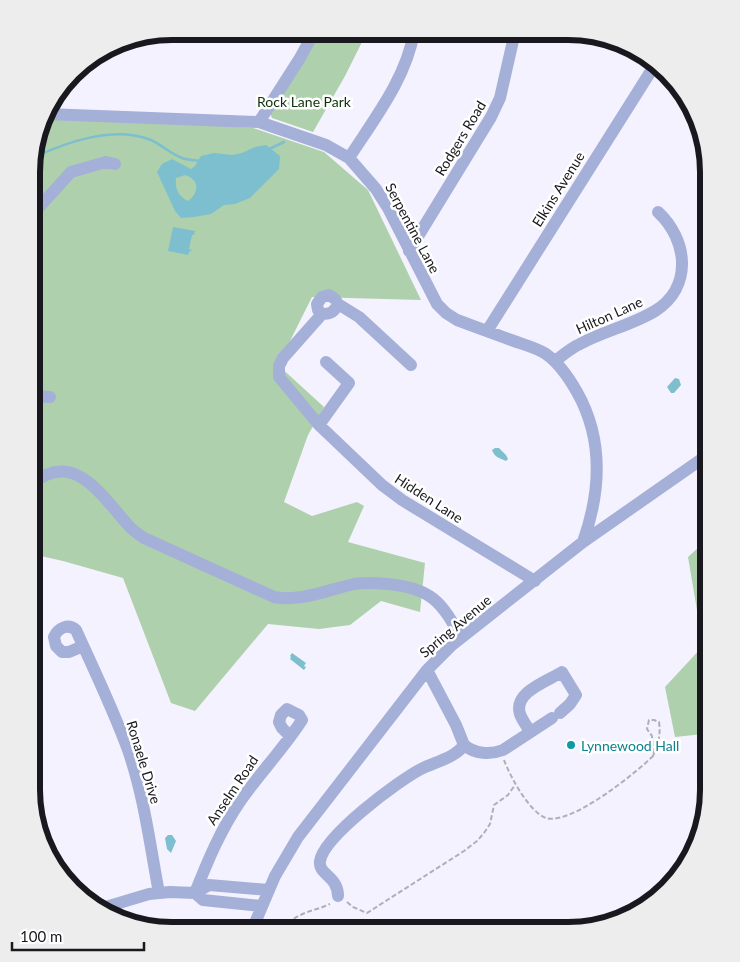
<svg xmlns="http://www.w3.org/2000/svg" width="740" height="962" font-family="Lato,sans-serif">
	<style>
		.green { fill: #afd0ac }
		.water { fill: #7dbfcf; fill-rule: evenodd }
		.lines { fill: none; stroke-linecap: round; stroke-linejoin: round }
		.stream { stroke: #7dbfcf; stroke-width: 2.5 }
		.path { stroke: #b0aeb8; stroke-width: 2; stroke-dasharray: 5 2.5; stroke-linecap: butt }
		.minor { stroke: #a5b0d8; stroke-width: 12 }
		.culture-dot { fill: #0f9aa8; stroke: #fff; stroke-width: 2 }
		.labels { text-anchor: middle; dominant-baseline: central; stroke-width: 5; stroke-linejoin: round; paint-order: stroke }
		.park-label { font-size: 14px; fill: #0b330a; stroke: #fff }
		.street-label { font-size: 14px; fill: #19181e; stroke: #fff }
		.culture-label { font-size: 14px; fill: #0d838f; stroke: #fff; text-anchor: start }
		.rim { fill: none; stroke: #19181e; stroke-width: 6 }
	</style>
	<rect width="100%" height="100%" fill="#f4f2fe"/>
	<path class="green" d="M318,32H367L345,76L313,132L272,118L270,113Z
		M151,35L89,63L87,62L126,39Z
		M46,113L253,128L324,152L368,190L421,300L312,297L278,365L324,407L308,435L284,502L312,516L357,502L364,506L348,542L425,563L420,612L381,601L350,625L319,629L268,624L195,711L171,703L123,578L63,561L32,554V153Z
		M709,538L708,694L701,707L703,734L675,737L665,687L703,646L688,557Z"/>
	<path class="water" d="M266,145L280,156L279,169L250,198L235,204L224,205L211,214L194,217L181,218L175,211L157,172L162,164L172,159L191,169L195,166L201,156L214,153L232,155L242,153L255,147ZM185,175C199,179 200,192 188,201C178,196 175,189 176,178Z
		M173,227L195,231L194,235H192L189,249L192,250L189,252L188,255L168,251Z
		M675,378L679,379L681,385L674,393H671L667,387Z
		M495,448H499L506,455L508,459L506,461C500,458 495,458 492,450Z
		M292,653L306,663L304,666L306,667L304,670L290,659L291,657L290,656Z
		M168,835H172L176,841L171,853L167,849L165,838Z"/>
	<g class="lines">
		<path class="stream" d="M267,150L284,142
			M32,158C67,142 114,125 151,140C162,145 171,154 182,158C187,160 195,160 201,161"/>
		<path class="path" d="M504,760C510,776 529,812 546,818C570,826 636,773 653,756L652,736L647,729L649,720H654L659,722C661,735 658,744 653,756
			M347,902L353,907L367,913L464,851L477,841L484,833L490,824L494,805L508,795L515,785
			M284,930C294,912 313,912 330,904"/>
		<path class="minor" d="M46,114L259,122L326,145L349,158L376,189L388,208L437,304L446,313L457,320C476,327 495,334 514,341C525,345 537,348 546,354C559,363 569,378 577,392C604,440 601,491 583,542
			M259,122L300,58L314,32
			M349,158C374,119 406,79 414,32
			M32,215L71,172L106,162L115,164
			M409,251L491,117L500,98L515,32
			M338,304L359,317L411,365
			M322,314L318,310L317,304L322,297L329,295L335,299L338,304C334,312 331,314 322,314L283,358L279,366V377L319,425L382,485L402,500L535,581
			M487,331L656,63
			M555,361C563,355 571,348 580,344C604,331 632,325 655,311C693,287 688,240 658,212
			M32,396L50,397
			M319,425L349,383L326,362
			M32,484C75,448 103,498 129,526C133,531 139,534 144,538L274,597C301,602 327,590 354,584C365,582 377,583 388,584C431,588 442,602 461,638
			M83,646L69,652H62L56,646L54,637C58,628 68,623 76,630C94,670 113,709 128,750C144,796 150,845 159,893
			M530,732C527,726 522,720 520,714C513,692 548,681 562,672L576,695L570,704L560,713
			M464,745C475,754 490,755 503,750L552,718
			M195,893C208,860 221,829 241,800C260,773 284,748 302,720L299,715L287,709L281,715L279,722L282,728L290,736
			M195,893L203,900L261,906
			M338,896C338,876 318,875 320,861C324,836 398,781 421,769C435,762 455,758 464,745L456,725L427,670
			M99,909L149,894L170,892L195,893L209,885L268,890
			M252,930L275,876L298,837L427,670L452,645L583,542L709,454"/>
	</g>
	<circle class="culture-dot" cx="571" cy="745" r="5"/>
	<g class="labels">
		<g class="park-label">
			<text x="304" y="101">Rock Lane Park</text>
		</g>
		<g class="street-label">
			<text transform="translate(460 138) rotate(-59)">Rodgers Road</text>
			<text transform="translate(558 189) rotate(-58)">Elkins Avenue</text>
			<text transform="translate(413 228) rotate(62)">Serpentine Lane</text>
			<text transform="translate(609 315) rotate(-24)">Hilton Lane</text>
			<text transform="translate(429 498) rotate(33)">Hidden Lane</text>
			<text transform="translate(455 626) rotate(-40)">Spring Avenue</text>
			<text transform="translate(144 762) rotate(73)">Ronaele Drive</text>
			<text transform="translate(232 790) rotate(-56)">Anselm Road</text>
		</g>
		<g class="culture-label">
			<text x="581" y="745">Lynnewood Hall</text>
		</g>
	</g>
	<path d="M0 0H740V962H0ZM172 40H568A132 132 0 0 1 700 172V790A132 132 0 0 1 568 922H172A132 132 0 0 1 40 790V172A132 132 0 0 1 172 40Z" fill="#ededed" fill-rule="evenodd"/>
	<path class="rim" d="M172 40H568A132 132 0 0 1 700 172V790A132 132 0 0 1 568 922H172A132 132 0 0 1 40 790V172A132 132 0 0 1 172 40Z"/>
	<path d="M12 942v8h132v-8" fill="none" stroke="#19181e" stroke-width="2.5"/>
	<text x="20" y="942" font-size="15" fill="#19181e" stroke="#ffffff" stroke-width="4" paint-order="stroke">100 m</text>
</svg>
